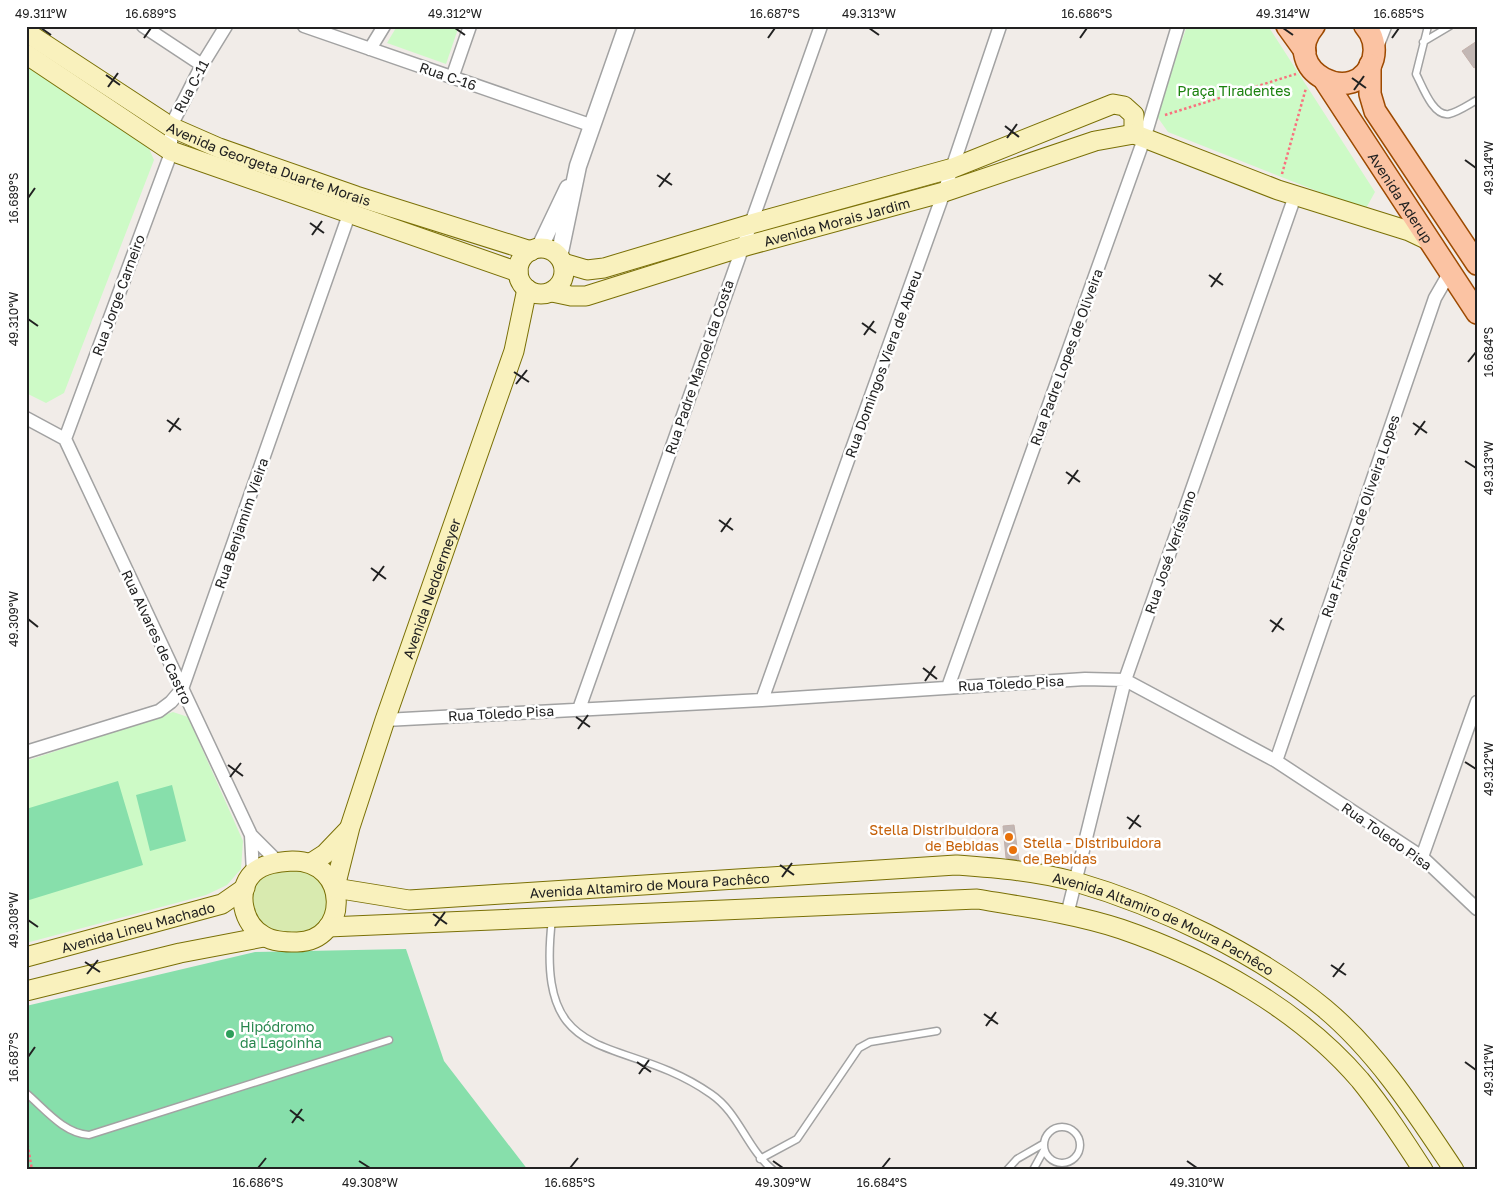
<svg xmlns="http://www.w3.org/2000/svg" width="1503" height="1196" font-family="'Golos Text',sans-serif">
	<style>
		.grass { fill: #d8eaaf }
		.park { fill: #cdfac6 }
		.pitch { fill: #87dfab }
		.building { fill: #c2b7b4; stroke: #c3b0aa }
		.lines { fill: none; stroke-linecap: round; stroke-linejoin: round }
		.service-casing { stroke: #a2a2a2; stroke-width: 9 }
		.minor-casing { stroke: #a2a2a2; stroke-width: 15 }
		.tertiary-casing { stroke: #a2a2a2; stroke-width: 19 }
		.secondary-casing { stroke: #7a7006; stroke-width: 21 }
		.primary-casing { stroke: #9d4a01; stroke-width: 24 }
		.path { stroke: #f9717e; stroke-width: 2.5; stroke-dasharray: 2.5 2.5; stroke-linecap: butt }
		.service { stroke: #fff; stroke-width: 6 }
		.minor { stroke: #fff; stroke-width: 12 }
		.tertiary { stroke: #fff; stroke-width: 16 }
		.secondary { stroke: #f9f1bd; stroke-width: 19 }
		.primary { stroke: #fbc3a3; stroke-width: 21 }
		.ticks { fill: none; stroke: #212121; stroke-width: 2 }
		.food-dot { fill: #e8710a; stroke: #fff; stroke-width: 2 }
		.leisure-dot { fill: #2e9e5b; stroke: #fff; stroke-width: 2 }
		.labels { text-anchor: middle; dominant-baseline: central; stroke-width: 5; stroke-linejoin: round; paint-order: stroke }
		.street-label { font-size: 14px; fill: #212121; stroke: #fff }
		.park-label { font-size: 14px; fill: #1a810d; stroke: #fff }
		.food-label { font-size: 14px; fill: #c56008; stroke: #fff; text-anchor: end }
		.leisure-label { font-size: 14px; fill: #27864d; stroke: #fff; text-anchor: start }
		.neatline { fill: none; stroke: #212121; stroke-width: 2 }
		.ticks-label { font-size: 12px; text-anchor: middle; fill: #212121 }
	</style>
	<rect width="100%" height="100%" fill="#f1ece8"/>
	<path class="grass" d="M267,868L314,870L333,899L326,921L304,933L268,932L254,918L249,886Z"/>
	<path class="park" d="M397,26H459L446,64L387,43Z
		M1187,26H1268L1375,192L1365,210L1168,132L1156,115Z
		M26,63L147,144L154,160L64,393L46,403L26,393Z
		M173,712L188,717L243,841L241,869L227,885L206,895L26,943V761Z"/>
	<path class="pitch" d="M118,781L143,865L26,901V809Z
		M172,785L186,841L150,851L136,795Z
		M406,949L444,1061L528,1170H26V1006L255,952Z"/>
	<path class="building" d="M1477,41V66L1474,68L1462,51Z
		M1014,825L1017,847L1019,861L1006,858L1003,826Z"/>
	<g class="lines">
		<g class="service-casing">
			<path id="service" d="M1428,26L1416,74C1422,85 1433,117 1449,114C1458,112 1468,105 1477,100
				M1423,42L1450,26
				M552,919C534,1074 621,1031 711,1094C739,1113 747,1149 773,1170
				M26,1093C45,1109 63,1133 89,1135L389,1040
				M1044 1145a18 18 0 1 1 36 0a18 18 0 1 1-36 0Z
				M760,1159L797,1139L859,1048L870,1042L937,1031
				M1007,1170L1017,1159L1043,1144
				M1033,1170L1044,1150"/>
		</g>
		<g class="minor-casing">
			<path id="minor" d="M143,26L202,65
				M304,26L593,126
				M370,49L384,26
				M452,78L470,26
				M26,418L65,439
				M65,439L251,835L253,873
				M65,439L171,153V127L174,120L202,65L226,26
				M948,687L1144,139L1178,26
				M762,700L944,192L1000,26
				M579,709L821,26
				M385,720L762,700L1085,679L1125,680L1276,761L1422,857L1477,909
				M26,752L159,711L171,702L182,689L352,206
				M1276,761L1435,298L1450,272
				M251,835L278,862
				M1422,857L1477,702
				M1067,915L1125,680L1295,196"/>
		</g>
		<g class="tertiary-casing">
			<path id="tertiary" d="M1374,49L1383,26
				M539,249L568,188
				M559,257L578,166L627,26"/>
		</g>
		<g class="secondary-casing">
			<g id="secondary">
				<path id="s1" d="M26,32L171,127L219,148L356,196L531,251"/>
				<path d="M26,54L171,151L518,272"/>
				<path d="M1134,134L1278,190L1409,231L1430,241"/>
				<circle cx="541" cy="271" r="23"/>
				<path d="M563,263L587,270L604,268L751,224L953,168L1113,104L1124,106L1134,115V134"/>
				<path id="s2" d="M552,292L571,296H586L742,247L944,192L1095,141L1134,134"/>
				<path d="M293,861C350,861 350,941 297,942C286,942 273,942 264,936C243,925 235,891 253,873C264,863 279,862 293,861Z"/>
				<path d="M311,863L325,854L348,830"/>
				<path id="s3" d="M335,887L350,827L385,720L514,351L527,289"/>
				<path id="s4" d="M335,888L409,900L956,865C996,868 1037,871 1076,882C1159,906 1257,953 1324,1008C1377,1052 1416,1113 1454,1170"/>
				<path d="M328,927L977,899C1025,907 1075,914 1121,929C1209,959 1299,1009 1360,1080C1383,1108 1403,1139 1423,1170"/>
				<path id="s5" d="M26,957L222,904L245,888"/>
				<path d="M26,991L180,953L264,937"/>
			</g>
		</g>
		<g class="primary-casing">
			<g id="primary">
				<path d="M1287,26L1305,51"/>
				<path d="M1314,26C1277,70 1357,111 1373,59C1376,47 1373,35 1365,26"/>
				<path d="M1370,65V94L1375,111L1477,264"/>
				<path id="s6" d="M1325,81L1477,313"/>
			</g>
		</g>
		<path class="path" d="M1165,115L1296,74
			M1282,174L1306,88
			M26,1135L32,1170"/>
		<use href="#service" class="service"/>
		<use href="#minor" class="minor"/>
		<use href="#tertiary" class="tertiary"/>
		<use href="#secondary" class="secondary"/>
		<use href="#primary" class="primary"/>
	</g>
	<path class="ticks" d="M41,28L51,35M455,28L465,35M869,28L879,35M1283,28L1293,35M144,38L151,28M768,38L775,28M1080,38L1087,28M1392,38L1399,28M106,75L120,85M1352,78L1366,88M108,87L118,73M1354,90L1364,76M1005,126L1019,137M1007,138L1017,124M1465,160L1476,168M657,175L672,185M659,187L670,173M28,198L35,188M310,223L324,233M312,235L322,221M1209,275L1223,285M1211,287L1221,273M28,319L38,326M862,323L876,333M864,335L874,321M1468,362L1476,352M514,372L529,382M516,384L527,370M167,420L181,430M1413,423L1427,433M169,432L179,418M1415,435L1425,421M1465,461L1476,468M1066,472L1080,482M1068,484L1078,470M719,520L733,530M721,532L731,518M371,568L386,579M373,581L384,566M28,619L38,627M1270,620L1284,630M1272,632L1282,618M923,668L937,679M925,681L935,666M576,717L590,727M578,729L588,715M1465,762L1476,769M228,765L243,776M230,777L241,763M1127,817L1141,827M1129,829L1139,815M780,865L794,875M782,877L792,863M433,914L447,924M28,920L38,927M435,926L445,912M85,962L100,972M1331,965L1346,975M87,974L98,960M1333,977L1344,963M984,1014L998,1024M986,1026L996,1012M28,1057L35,1047M637,1062L651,1072M1465,1062L1476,1070M639,1074L649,1060M290,1110L304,1121M292,1123L302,1109M359,1161L370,1168M773,1161L783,1168M1187,1161L1197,1168M258,1168L266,1158M570,1168L578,1158M882,1168L890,1158"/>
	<g class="food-dot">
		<circle cx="1009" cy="837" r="5"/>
		<circle cx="1013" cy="850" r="5"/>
	</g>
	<circle class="leisure-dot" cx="230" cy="1034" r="5"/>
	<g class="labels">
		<g class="street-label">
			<text transform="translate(448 76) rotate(19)">Rua C-16</text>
			<text transform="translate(191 86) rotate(-62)">Rua C-11</text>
			<text stroke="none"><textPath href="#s1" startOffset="278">Avenida Georgeta Duarte Morais</textPath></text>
			<text stroke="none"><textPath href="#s6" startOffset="139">Avenida Aderup</textPath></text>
			<text stroke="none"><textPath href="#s2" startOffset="296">Avenida Morais Jardim</textPath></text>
			<text transform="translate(118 295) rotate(-70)">Rua Jorge Carneiro</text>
			<text transform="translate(1066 357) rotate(-70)">Rua Padre Lopes de Oliveira</text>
			<text transform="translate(883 364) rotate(-70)">Rua Domingos Viera de Abreu</text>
			<text transform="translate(699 367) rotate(-71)">Rua Padre Manoel da Costa</text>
			<text transform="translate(1360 516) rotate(-71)">Rua Francisco de Oliveira Lopes</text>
			<text transform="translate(241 523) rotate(-71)">Rua Benjamim Vieira</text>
			<text transform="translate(1170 552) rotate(-71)">Rua José Veríssimo</text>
			<text stroke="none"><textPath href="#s3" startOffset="314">Avenida Neddermeyer</textPath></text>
			<text transform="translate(157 637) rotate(65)">Rua Alvares de Castro</text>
			<text transform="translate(1011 683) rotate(-3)">Rua Toledo Pisa</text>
			<text transform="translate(501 713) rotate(-3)">Rua Toledo Pisa</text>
			<text transform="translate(1387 836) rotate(35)">Rua Toledo Pisa</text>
			<text stroke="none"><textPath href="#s4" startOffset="316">Avenida Altamiro de Moura Pachêco</textPath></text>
			<text stroke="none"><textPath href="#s4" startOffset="841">Avenida Altamiro de Moura Pachêco</textPath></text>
			<text stroke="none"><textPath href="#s5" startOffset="116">Avenida Lineu Machado</textPath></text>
		</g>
		<g class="park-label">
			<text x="1234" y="90">Praça Tiradentes</text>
		</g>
		<g class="food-label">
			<text x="999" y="829">Stella Distribuidora<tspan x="999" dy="16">de Bebidas</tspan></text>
			<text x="1023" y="842" text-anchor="start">Stella - Distribuidora<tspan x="1023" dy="16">de Bebidas</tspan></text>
		</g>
		<g class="leisure-label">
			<text x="240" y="1026">Hipódromo<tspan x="240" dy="16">da Lagoinha</tspan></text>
		</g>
	</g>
	<rect width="1503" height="1196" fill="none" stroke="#ffffff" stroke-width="55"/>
	<rect x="28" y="28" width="1448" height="1140" class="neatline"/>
	<g class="ticks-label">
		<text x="41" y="18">49.311°W</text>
		<text x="151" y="18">16.689°S</text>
		<text x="455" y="18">49.312°W</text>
		<text x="775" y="18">16.687°S</text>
		<text x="869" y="18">49.313°W</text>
		<text x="1087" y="18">16.686°S</text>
		<text x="1283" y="18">49.314°W</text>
		<text x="1399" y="18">16.685°S</text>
		<text transform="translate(1489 168) rotate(-90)" y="4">49.314°W</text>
		<text transform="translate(14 198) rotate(-90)" y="4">16.689°S</text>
		<text transform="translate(14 319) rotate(-90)" y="4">49.310°W</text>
		<text transform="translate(1489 352) rotate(-90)" y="4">16.684°S</text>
		<text transform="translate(1489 468) rotate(-90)" y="4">49.313°W</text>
		<text transform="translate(14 619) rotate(-90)" y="4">49.309°W</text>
		<text transform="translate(1489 769) rotate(-90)" y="4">49.312°W</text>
		<text transform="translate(14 920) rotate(-90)" y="4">49.308°W</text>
		<text transform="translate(14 1057) rotate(-90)" y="4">16.687°S</text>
		<text transform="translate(1489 1070) rotate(-90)" y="4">49.311°W</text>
		<text x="258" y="1187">16.686°S</text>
		<text x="370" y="1187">49.308°W</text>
		<text x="570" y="1187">16.685°S</text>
		<text x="783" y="1187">49.309°W</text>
		<text x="882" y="1187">16.684°S</text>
		<text x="1197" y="1187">49.310°W</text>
	</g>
</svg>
